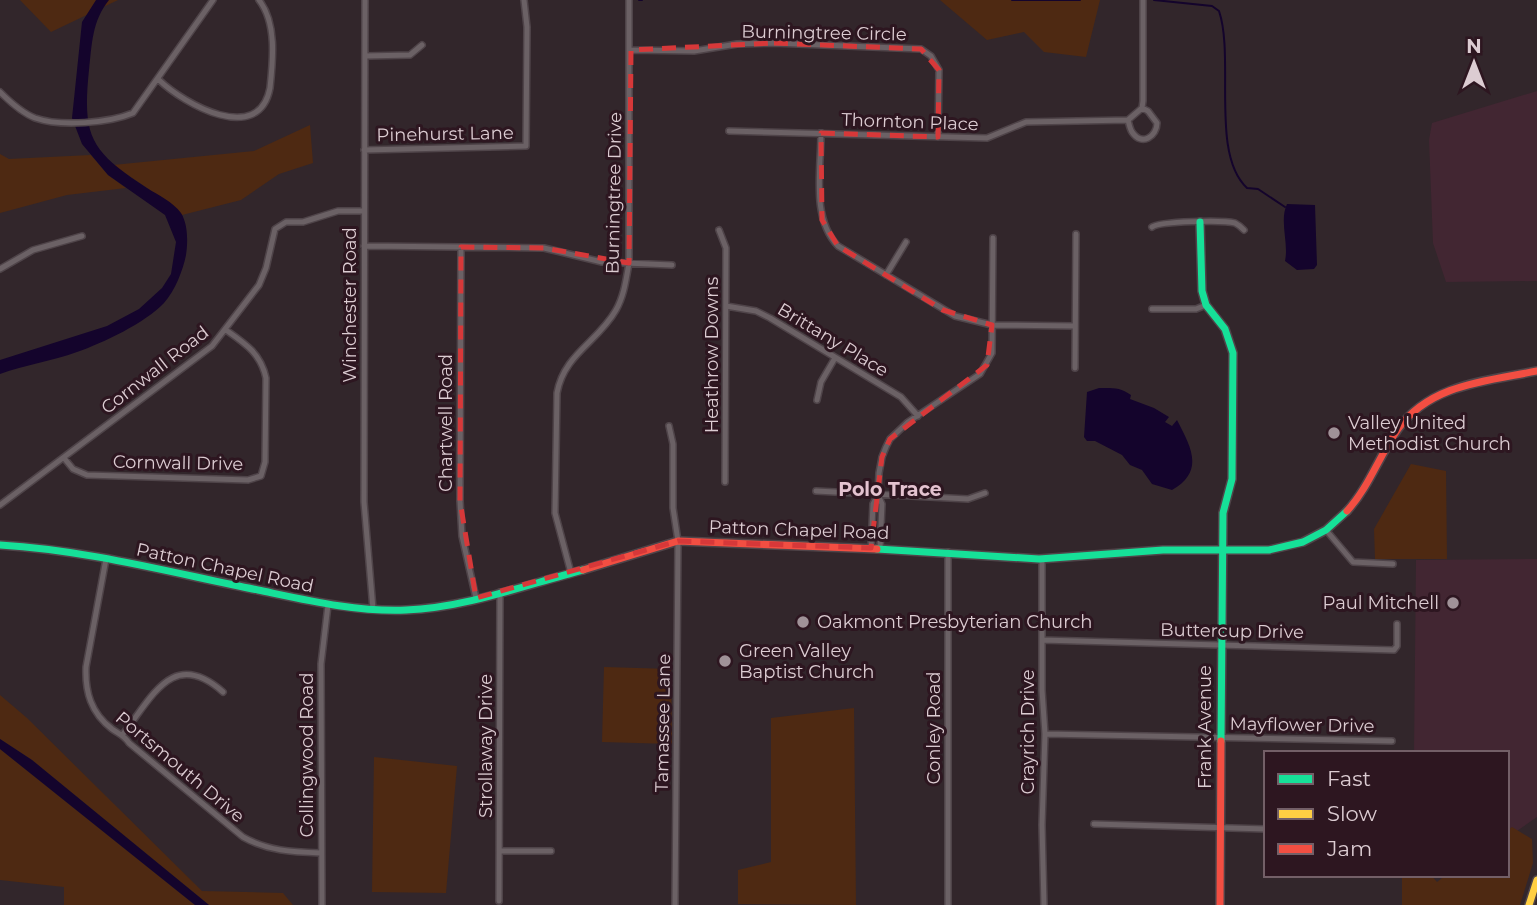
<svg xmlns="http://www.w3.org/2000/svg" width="1537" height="905" font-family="Montserrat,sans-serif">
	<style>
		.built { fill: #422632 }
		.green { fill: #4e2912 }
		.water { fill: #14042c }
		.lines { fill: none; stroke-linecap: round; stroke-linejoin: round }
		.stream { stroke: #14042c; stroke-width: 2 }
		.street-casing { stroke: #4f4449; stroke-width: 8 }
		.fast-casing { stroke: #4f4449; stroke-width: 10 }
		.slow-casing { stroke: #4f4449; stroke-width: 10 }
		.jam-casing { stroke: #4f4449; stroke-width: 10 }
		.street { stroke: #6b6165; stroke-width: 5 }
		.fast { stroke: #16e098; stroke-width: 7 }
		.slow { stroke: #ffcf43; stroke-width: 7 }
		.jam { stroke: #f24e42; stroke-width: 7 }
		.marked { fill: none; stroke: #d73839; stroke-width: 5; stroke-dasharray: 14 9; stroke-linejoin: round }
		.poi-dot { fill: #a09298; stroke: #2d1620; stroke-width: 2.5 }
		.labels { text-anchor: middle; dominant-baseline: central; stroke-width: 6; stroke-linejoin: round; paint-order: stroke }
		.street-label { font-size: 18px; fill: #dcccd2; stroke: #2d1620 }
		.poi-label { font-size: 18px; fill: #dcccd2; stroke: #2d1620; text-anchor: start }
		.neighbourhood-label { font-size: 19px; font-weight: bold; fill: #e4c3d0; stroke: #2d1620 }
	</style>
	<rect width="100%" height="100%" fill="#32262b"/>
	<path class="built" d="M1537,91V281L1446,282L1433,243L1429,140L1432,123Z
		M1537,559V817L1507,838V753H1414L1416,560Z"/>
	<path class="green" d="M20,0H118L51,32Z
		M940,0H1100L1086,57L1044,52L1024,32L987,40Z
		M310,125L313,163L279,174L241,200L182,215L172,205L113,165L254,151Z
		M0,154L9,159L91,155L108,175L126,188L67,195L0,213Z
		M1411,464L1446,471L1447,559H1375L1374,529Z
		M604,667L671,669L672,744L602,742Z
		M0,695L27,718L202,891L283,893L293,905H209L32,760L0,739Z
		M854,708L856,905L738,904V870L771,862V718Z
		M0,749L195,905H64V887L0,880Z
		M374,757L457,766L446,893L372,892Z
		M1512,827L1532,839L1533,863L1520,905H1402V875H1431L1437,882L1446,875H1507V831Z"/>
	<path class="water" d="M96,0H109C92,21 92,44 89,70C82,138 91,151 147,188C158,195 173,202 181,213C188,224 188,242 186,255C183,270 175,291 164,303C145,323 103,343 77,352C52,361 25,365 0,374V360L107,326L139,309L162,288L171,274L176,242L165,215L108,175L82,144L72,118L82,22Z
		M1287,204L1315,205L1317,265L1314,269L1297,270L1285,261C1289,243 1279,221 1287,204Z
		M1099,388C1112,388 1120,387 1131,395L1130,399L1154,408L1169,417L1165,422L1172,426L1177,420C1191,447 1205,471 1172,490L1152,484L1142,470L1130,465L1122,455L1095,441H1087L1084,437L1087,392Z
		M0,739L32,760L209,905H195L0,749Z"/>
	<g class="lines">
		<path class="stream" d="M639,0H642
			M1012,0H1080
			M1154,0L1212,6L1219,11C1235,58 1210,154 1247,188L1258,189L1285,207"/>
		<g class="street-casing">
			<path id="street" d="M365,0L364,502L373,609
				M631,50L694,51L737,44L774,43L921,49L931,56L939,70L938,137
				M365,56L410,55L422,45
				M159,80C184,104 259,146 270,88C273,60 277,23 259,0
				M0,92C10,102 22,113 35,118C61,127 109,123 133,113L213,0
				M1128,120L1142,108L1143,101V0
				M1128,120C1129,124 1130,129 1132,132C1142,147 1157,136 1157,123L1148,111L1142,108
				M729,131L987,138L1026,122L1128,120
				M821,133C821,170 811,218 838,246L955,316L992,325L1075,326
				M364,150L526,146L527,27L524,0
				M1152,227C1160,221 1224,220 1235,223C1237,224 1243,229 1244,230
				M719,230L726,248L725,482
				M364,246L544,248L602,262L672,265
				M461,247L460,501L462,536L476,598
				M0,269L33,250L82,236
				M886,275L906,242
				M726,306L756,311L770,318L901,397L918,416
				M1152,309H1196L1206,305
				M1075,368L1076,234
				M817,400L821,382L835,358
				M669,426L673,444V508L678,541L675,905
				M64,458L73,469L87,475L248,480L261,476L265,462L266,378C261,354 246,344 226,330
				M816,491L968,499L985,493
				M0,505L212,346L259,285L266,268L275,229L286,222H303L338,211H364
				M1326,530L1353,562L1393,564
				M871,548L873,504L878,495
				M880,548L882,504L878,495L879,473L882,457L886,447L890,439L908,422L980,374L992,353L993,238
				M106,559L86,667C85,692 91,713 112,729C119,734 124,735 129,743L243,837C268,851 292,852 321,853
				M1042,559V690L1045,734L1042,825L1044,905
				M571,573L555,513L557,393C564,354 598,342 616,310C624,296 626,280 629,263V0
				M1042,640L1394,650L1397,646V624
				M123,734C153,696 173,648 223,692
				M1045,734L1392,741
				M1094,824L1266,829
				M501,851H551
				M499,901L500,592
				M322,905L321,664L328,605
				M948,905V552"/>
		</g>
		<g class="fast-casing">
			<path id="fast" d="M1200,222L1202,291L1206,305L1225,329L1233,353L1232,479L1223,513L1221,741
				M0,545C87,550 173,573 258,590C306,600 356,612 406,610C465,608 525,585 583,570
				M877,549L1039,559L1163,550H1269L1303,542L1326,530L1347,511"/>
		</g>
		<g class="slow-casing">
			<path id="slow" d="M1529,905L1537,880"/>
		</g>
		<g class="jam-casing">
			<path id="jam" d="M1347,511C1369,487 1379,456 1398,429C1430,384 1487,381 1537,371
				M583,570L678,541L877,549
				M1220,905L1221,741"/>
		</g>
		<use href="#street" class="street"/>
		<use href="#fast" class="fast"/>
		<use href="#slow" class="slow"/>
		<use href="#jam" class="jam"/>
	</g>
	<path class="marked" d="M774,43L921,49L939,70L938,137L821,133L822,220L838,246L943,310L992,325L987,365L890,439L882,457L871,548L678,541L476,598L460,501L461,247L544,248L629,263L631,50Z"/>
	<g class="poi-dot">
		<circle cx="1334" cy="433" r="7"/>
		<circle cx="1453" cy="603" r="7"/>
		<circle cx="803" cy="622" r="7"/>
		<circle cx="725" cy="661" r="7"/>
	</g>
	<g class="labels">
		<g class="street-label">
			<text transform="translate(824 33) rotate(1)">Burningtree Circle</text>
			<text transform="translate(910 122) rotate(2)">Thornton Place</text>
			<text transform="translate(445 134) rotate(-1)">Pinehurst Lane</text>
			<text transform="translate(614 193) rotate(-89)">Burningtree Drive</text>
			<text transform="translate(350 305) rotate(-90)">Winchester Road</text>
			<text transform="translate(833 340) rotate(31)">Brittany Place</text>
			<text transform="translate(712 355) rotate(-90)">Heathrow Downs</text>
			<text transform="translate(155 370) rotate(-38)">Cornwall Road</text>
			<text transform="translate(446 423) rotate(-90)">Chartwell Road</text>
			<text transform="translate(178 463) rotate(1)">Cornwall Drive</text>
			<text transform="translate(799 530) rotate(2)">Patton Chapel Road</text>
			<text transform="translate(225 568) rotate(12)">Patton Chapel Road</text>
			<text transform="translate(1232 631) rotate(1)">Buttercup Drive</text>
			<text transform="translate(663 723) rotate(-89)">Tamassee Lane</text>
			<text transform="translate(1302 725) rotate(1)">Mayflower Drive</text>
			<text transform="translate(1205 727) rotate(-90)">Frank Avenue</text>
			<text transform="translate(934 728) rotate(-90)">Conley Road</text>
			<text transform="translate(1028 732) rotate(-90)">Crayrich Drive</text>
			<text transform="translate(486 746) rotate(-90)">Strollaway Drive</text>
			<text transform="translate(307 755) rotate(-90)">Collingwood Road</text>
			<text transform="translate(180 767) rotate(40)">Portsmouth Drive</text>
		</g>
		<g class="poi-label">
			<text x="1348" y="423">Valley United<tspan x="1348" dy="21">Methodist Church</tspan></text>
			<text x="1439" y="603" text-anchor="end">Paul Mitchell</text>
			<text x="817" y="622">Oakmont Presbyterian Church</text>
			<text x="739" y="651">Green Valley<tspan x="739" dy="21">Baptist Church</tspan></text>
		</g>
		<g class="neighbourhood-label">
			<text x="890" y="489">Polo Trace</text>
		</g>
	</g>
	<rect x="1264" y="751" width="245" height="126" fill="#2d1620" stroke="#735f67" stroke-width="2"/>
	<rect x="1278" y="774" width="35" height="10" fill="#16e098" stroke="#735f67" stroke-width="2"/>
	<text x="1327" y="786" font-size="21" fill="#dcccd2">Fast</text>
	<rect x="1278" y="809" width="35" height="10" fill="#ffcf43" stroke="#735f67" stroke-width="2"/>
	<text x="1327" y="821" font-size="21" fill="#dcccd2">Slow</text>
	<rect x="1278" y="844" width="35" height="10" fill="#f24e42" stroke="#735f67" stroke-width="2"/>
	<text x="1327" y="856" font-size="21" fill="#dcccd2">Jam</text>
	<g transform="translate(1474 63)" stroke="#2d1620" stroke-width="5" paint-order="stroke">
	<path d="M0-5L12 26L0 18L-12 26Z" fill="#dcccd2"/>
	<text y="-10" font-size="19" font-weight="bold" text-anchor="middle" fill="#dcccd2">N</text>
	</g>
</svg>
